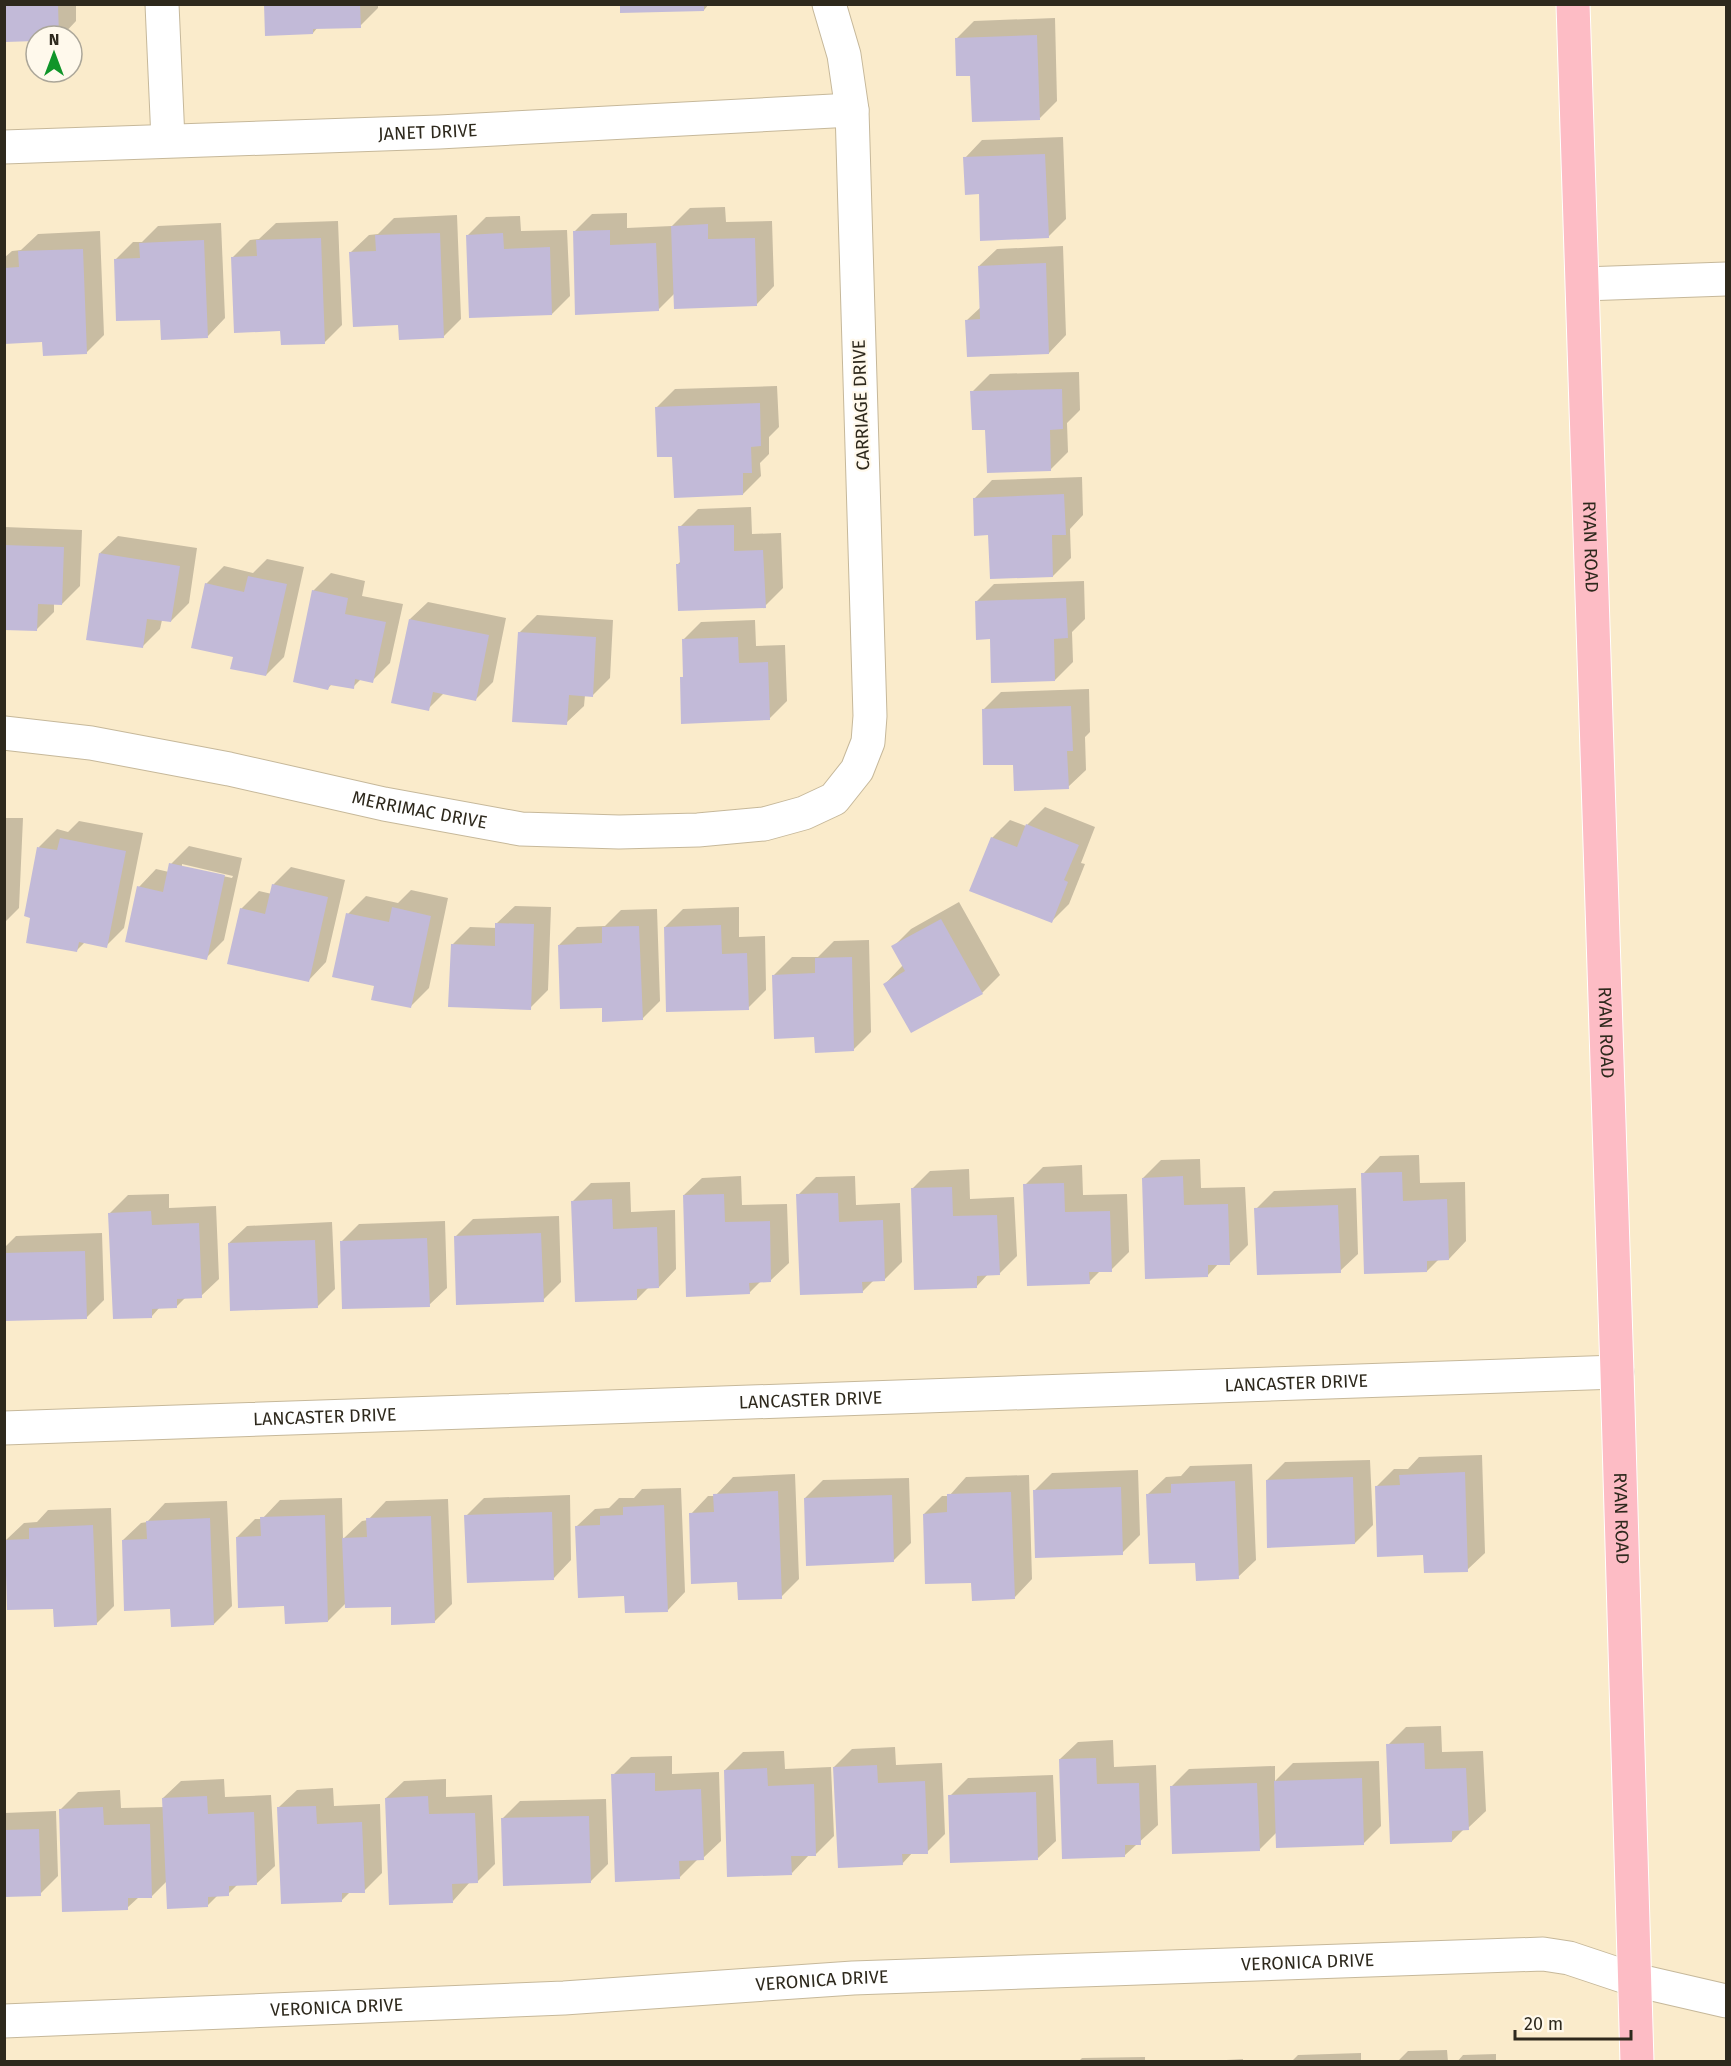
<svg xmlns="http://www.w3.org/2000/svg" width="1731" height="2066" font-family="'Fira Sans',sans-serif">
	<style>
		.shadow { fill: #0003; fill-rule: evenodd }
		.building { fill: #c2bad8 }
		.lines { fill: none; stroke-linecap: round; stroke-linejoin: round }
		.minor-casing { stroke: #c6b89a; stroke-width: 35 }
		.major-casing { stroke: #fff; stroke-width: 35 }
		.minor { stroke: #fff; stroke-width: 33 }
		.major { stroke: #fdbcc5; stroke-width: 33 }
		.labels { text-anchor: middle; dominant-baseline: central; stroke-width: 4.5; stroke-linejoin: round; paint-order: stroke }
		.street-label { font-size: 18px; fill: #2e291d; stroke: #fff9ec }
	</style>
	<rect width="100%" height="100%" fill="#faebcb"/>
	<path class="shadow" d="M4,4H76V21L62,36H36V40L4,41Z
		M266,4H378V8L360,26L318,27L313,33Z
		M621,4H709L704,10L621,11Z
		M1055,18L1057,101L1040,118L972,74L956,39L974,21Z
		M1063,137L1066,219L1048,237L980,193L965,158L982,140Z
		M725,207L726,222L772,221L774,286L757,304L675,293L658,310L574,232L592,214L627,213V228L672,226L690,208Z
		M457,215L461,319L443,337L400,324L351,252L369,235L378,234L394,218Z
		M520,216L521,231L567,230L570,296L552,314L468,235L486,217Z
		M338,221L342,325L324,343L281,330L232,258L250,240L259,239L276,223Z
		M221,223L225,318L208,336L161,318L115,260L133,242H142L158,226Z
		M100,231L104,335L86,353L44,341L4,342V258L12,251L21,250L38,234Z
		M1063,246L1066,335L1049,353L967,320L981,307L979,266L997,249Z
		M1079,372L1080,410L1067,423L1068,452L1050,470L987,428L972,392L990,374Z
		M777,386L779,427L769,437V454L760,463L761,476L743,494L673,455L657,407L675,389Z
		M1082,477L1083,515L1070,529L1071,558L1053,576L990,534L975,498L992,480Z
		M751,507L752,534L781,533L783,588L765,606L677,565L681,561L680,527L698,509Z
		M4,527L82,530L80,586L62,604L54,603V612L36,630L4,629Z
		M118,536L197,548L189,603L171,621L162,620L160,629L142,647L100,553Z
		M267,559L304,567L284,657L266,675L235,656L206,584L224,566L253,573Z
		M331,573L365,581L362,596L403,604L390,663L372,681L361,679L353,687L332,684L328,688L313,591Z
		M1084,581L1085,619L1072,632L1073,662L1055,680L992,638L976,602L994,584Z
		M428,602L506,618L493,682L475,700L444,693L428,709L410,619Z
		M537,615L613,620L610,678L592,696L585,695L584,706L566,723L519,633Z
		M755,620L756,646L785,645L787,701L769,719L682,678L685,674L683,640L701,622Z
		M1089,689L1090,732L1085,737L1086,770L1068,787L1015,763L983,710L1001,692Z
		M1045,807L1095,827L1081,863L1085,864L1069,904L1051,922L992,838L1010,820L1026,826Z
		M4,818H23L19,908L4,923Z
		M79,821L143,833L124,928L106,946L85,942L76,951L39,847L57,829L68,832Z
		M189,846L242,858L224,940L206,958L139,887L156,869L169,872L171,864ZM182,864L233,876L232,878L182,867Z
		M291,867L345,880L326,962L309,980L241,909L259,891L272,894L273,885Z
		M411,890L448,898L429,988L411,1006L376,985L348,914L366,896L398,903Z
		M959,902L1000,975L982,993L885,984L903,965L893,947L911,929Z
		M515,906L551,907L548,990L530,1008L452,945L470,927L497,928V923Z
		M739,907V937L765,936L766,990L748,1008L665,927L683,909Z
		M657,909L660,1001L642,1019L603,1006L559,945L577,927L605,926L621,910Z
		M869,940L871,1032L853,1050L816,1036L774,975L792,957H818L834,941Z
		M1419,1155L1420,1183L1465,1182L1466,1241L1449,1259H1439L1427,1271L1363,1174L1380,1156Z
		M1200,1159L1201,1188L1245,1187L1248,1245L1230,1263H1219L1208,1275L1143,1178L1161,1160Z
		M1082,1165L1083,1195L1127,1194L1129,1252L1111,1270H1101L1089,1282L1025,1185L1043,1167Z
		M969,1169L970,1199L1014,1197L1017,1256L999,1274H988L977,1286L913,1188L930,1171Z
		M741,1176L742,1205L787,1204L789,1263L771,1280L761,1281L749,1293L684,1195L702,1178Z
		M855,1176L856,1205L900,1203L902,1262L884,1280H874L862,1292L798,1195L816,1177Z
		M630,1182L631,1212L675,1210L676,1269L659,1287H649L637,1299L573,1201L591,1183Z
		M1356,1188L1358,1254L1340,1271L1256,1209L1274,1191Z
		M169,1194V1208L216,1206L219,1279L201,1296L186,1297L176,1307H160L152,1316L110,1213L128,1195Z
		M559,1216L561,1282L543,1300L455,1237L473,1219Z
		M445,1221L447,1288L429,1305L341,1242L359,1224Z
		M332,1222L335,1289L317,1307L229,1243L247,1226Z
		M102,1233L104,1300L86,1318L4,1320V1248L16,1236Z
		M1482,1455L1485,1553L1467,1570L1425,1554L1376,1487L1394,1469H1408L1419,1457Z
		M1370,1460L1373,1525L1355,1543L1267,1480L1285,1462Z
		M1252,1464L1256,1560L1238,1577L1197,1561L1148,1494L1166,1477L1181,1476L1190,1466Z
		M1138,1470L1140,1535L1122,1553L1034,1491L1052,1473Z
		M795,1474L799,1579L781,1597L739,1581L691,1514L708,1496H715L733,1477Z
		M1029,1475L1032,1579L1015,1597L973,1581L924,1514L942,1496H949L966,1477Z
		M909,1478L911,1543L893,1561L805,1498L823,1480Z
		M681,1488L685,1592L668,1610L577,1526L595,1509L609,1508L619,1498H634L642,1489Z
		M570,1495L571,1560L554,1578L466,1516L484,1498Z
		M342,1498L343,1539L362,1521L368,1520L386,1501L448,1499L452,1604L434,1622L392,1606L346,1603L328,1621L286,1604L237,1537L255,1519H262L280,1500Z
		M227,1501L232,1606L214,1624L172,1607L123,1540L141,1523L147,1522L165,1503Z
		M111,1508L114,1606L96,1624L55,1607L6,1540L24,1523L37,1522L48,1510Z
		M1441,1726L1442,1752L1483,1751L1486,1811L1468,1828L1464,1829L1452,1841L1388,1745L1406,1727Z
		M1113,1740L1114,1767L1156,1765L1158,1825L1125,1855L1060,1759L1078,1742Z
		M895,1747L896,1765L942,1763L945,1834L927,1852H913L902,1864L834,1767L852,1749Z
		M784,1751L785,1769L831,1767L834,1836L816,1854L809,1855L792,1873L725,1770L743,1752Z
		M672,1756V1774L719,1772L721,1841L703,1858L697,1860L679,1878L613,1775L631,1757Z
		M1379,1761L1381,1826L1363,1844L1277,1832L1259,1850L1171,1787L1189,1769L1275,1766V1781L1293,1763Z
		M1053,1775L1056,1841L1038,1858L950,1796L968,1778Z
		M224,1779L225,1797L271,1795L275,1866L257,1883L238,1884L228,1894L218,1895L208,1905L167,1881L152,1896L139,1897L127,1908L60,1810L78,1792L120,1790L121,1808L164,1807L163,1798L181,1781Z
		M446,1779V1797L492,1795L495,1864L477,1882H470L453,1901L386,1798L404,1781Z
		M333,1788L334,1806L380,1804L382,1873L364,1891L350,1892L341,1901L279,1807L297,1790Z
		M606,1799L608,1864L590,1882L502,1819L520,1801Z
		M56,1811L58,1876L40,1894L4,1896V1813Z
		M1447,2050L1448,2062H1397L1408,2051Z
		M1361,2053V2062H1291L1298,2055Z
		M1496,2054V2062H1457L1463,2055Z
		M1145,2057V2062H1078L1082,2058Z
		M1243,2059V2062H1192Z"/>
	<path class="building" d="M5,4H58L59,36H36V41L5,42Z
		M264,4H360L361,28L313,29V34L265,36Z
		M620,5H704V11L620,13Z
		M1037,35L1040,120L972,122L970,76H956L955,38Z
		M1045,154L1049,238L980,241L979,194L965,195L963,157Z
		M708,224V239L755,238L757,306L674,309L671,226Z
		M610,230V245L656,243L659,311L575,315L573,231Z
		M440,233L444,338L399,340L398,325L353,327L349,252L376,251L375,235Z
		M503,233L504,249L550,247L552,315L469,318L466,235Z
		M321,238L325,344L281,345L280,331L234,333L231,257L257,256L256,240Z
		M204,240L208,338L161,340L160,320L116,321L114,259L140,258L139,243Z
		M83,249L87,354L43,356L42,342L4,344V268L19,267L18,251Z
		M1046,263L1049,354L967,357L965,320L980,319L978,266Z
		M1062,389L1063,429L1050,430L1051,471L987,473L985,430H972L970,391Z
		M760,403L761,446L751,447L752,473H743V495L674,498L672,457H657L655,407Z
		M1064,494L1066,535H1052L1053,577L990,579L988,535L974,536L973,498Z
		M734,525V551L763,550L766,608L678,611L676,564H680L678,526Z
		M4,545L64,547L62,605L38,604L37,631L4,630Z
		M99,553L180,566L171,622L147,619L143,648L86,640Z
		M248,576L287,584L266,676L230,669L233,657L191,648L205,583L244,592Z
		M312,590L348,598L345,614L386,622L373,683L355,679L354,689L330,685L328,690L293,682Z
		M1066,598L1068,638L1054,639L1055,681L991,683L990,639L976,640L975,601Z
		M409,619L489,635L476,701L433,692L429,711L391,703Z
		M518,632L596,637L593,697L569,695L567,725L512,722Z
		M738,637L739,663L768,662L770,720L681,724L680,677H683L682,639Z
		M1071,706L1073,751H1067L1069,789L1014,791L1013,765H983L982,709Z
		M1026,824L1079,845L1064,880L1068,882L1052,923L969,891L991,837L1017,847Z
		M60,838L126,851L107,948L79,942L77,952L26,943L30,918L24,916L37,847L57,850Z
		M169,863L225,875L207,960L125,942L137,886L163,892Z
		M272,884L328,897L309,982L227,964L240,908L265,914Z
		M392,907L431,916L411,1008L371,1000L374,986L332,977L346,913L389,922Z
		M941,919L983,994L911,1033L883,984L905,971L891,946Z
		M495,923L534,924L531,1010L448,1007L451,944L495,946Z
		M721,925L722,954L747,953L749,1010L666,1012L664,927Z
		M639,926L643,1020L602,1022V1008L560,1009L558,945L602,943V927Z
		M852,957L854,1051L815,1053L814,1037L774,1039L772,975L815,973V958Z
		M1402,1172L1403,1201L1447,1199L1449,1260L1427,1261V1272L1364,1274L1361,1173Z
		M1183,1176L1184,1205L1228,1204L1230,1265H1208V1277L1145,1279L1142,1178Z
		M1064,1183L1065,1212L1110,1211L1112,1272H1089L1090,1284L1027,1286L1023,1184Z
		M952,1187L953,1216L997,1215L1000,1275L977,1276V1288L914,1290L911,1188Z
		M838,1193L839,1222L883,1220L885,1281L862,1282L863,1293L800,1295L796,1194Z
		M724,1194L725,1222L770,1221L771,1282L749,1283L750,1294L686,1297L683,1195Z
		M612,1199L613,1229L657,1227L659,1288L637,1289V1300L575,1302L571,1201Z
		M1338,1205L1341,1273L1257,1275L1254,1208Z
		M151,1211L152,1225L199,1223L202,1298L177,1299V1308L152,1309V1318L113,1319L108,1213Z
		M541,1233L544,1302L456,1305L454,1236Z
		M427,1238L430,1307L342,1309L340,1241Z
		M315,1240L318,1308L230,1311L228,1243Z
		M85,1251L87,1319L4,1321V1253Z
		M1465,1472L1468,1572L1424,1573L1423,1555L1377,1557L1375,1486L1400,1485L1399,1475Z
		M1353,1477L1355,1544L1267,1548L1266,1480Z
		M1235,1481L1239,1579L1196,1581L1195,1563L1149,1564L1146,1494L1171,1493V1484Z
		M1121,1487L1123,1555L1035,1558L1033,1490Z
		M778,1491L782,1599L738,1600L737,1582L691,1584L689,1513L714,1512L713,1494Z
		M1011,1492L1015,1599L972,1601L971,1583L925,1584L923,1514L947,1512V1494Z
		M892,1495L894,1562L806,1566L804,1498Z
		M664,1505L668,1612L625,1613L624,1596L578,1598L575,1526L600,1525V1516L623,1515V1507Z
		M552,1512L554,1580L467,1583L464,1515Z
		M325,1515L328,1622L285,1624L284,1606L238,1608L236,1537L261,1536L260,1517Z
		M431,1516L435,1623L391,1625V1607L345,1608L342,1538L367,1537L366,1518Z
		M210,1518L214,1625L171,1627L170,1609L124,1611L122,1540L147,1539L146,1521Z
		M93,1525L97,1625L54,1627L53,1609L7,1610L5,1540L29,1539V1528Z
		M1424,1743L1425,1769L1466,1768L1469,1830L1452,1831V1842L1390,1844L1386,1744Z
		M1096,1758L1097,1784L1139,1783L1141,1845H1125V1857L1062,1859L1059,1759Z
		M877,1765L878,1783L925,1781L928,1854H902L903,1865L838,1868L833,1767Z
		M767,1768L768,1786L814,1784L816,1856H791L792,1875L727,1877L724,1770Z
		M655,1773V1791L701,1789L704,1860L679,1861L680,1879L615,1882L611,1774Z
		M1362,1778L1364,1845L1276,1848L1274,1781Z
		M1257,1783L1260,1851L1172,1854L1170,1786Z
		M1036,1792L1038,1860L950,1863L948,1795Z
		M207,1796L208,1814L254,1812L257,1885L229,1886V1896L208,1897V1907L167,1909L162,1798Z
		M428,1796L429,1814L475,1813L478,1883L452,1884L453,1903L389,1905L385,1798Z
		M316,1806L317,1824L362,1822L365,1893H342V1902L281,1904L277,1807Z
		M103,1807L104,1825L150,1824L152,1898H128V1910L62,1912L59,1809Z
		M589,1816L591,1883L503,1886L501,1818Z
		M39,1829L41,1896L4,1897V1830Z"/>
	<g class="lines">
		<g class="minor-casing">
			<g id="minor">
				<path d="M162,4L168,140"/>
				<path id="s1" d="M4,147L439,132L852,110"/>
				<path d="M1583,284L1726,279"/>
				<path id="s2" d="M4,733L91,743L229,769L384,804L521,829L619,832L698,830L764,824L804,813L834,799L857,770L868,742L870,716L852,110L844,55L829,4"/>
				<path id="s3" d="M4,1428L1617,1372"/>
				<path id="s4" d="M4,2021L564,1998L853,1978L1543,1954L1569,1958L1635,1980L1726,2001"/>
			</g>
		</g>
		<g class="major-casing">
			<g id="major">
				<path id="s5" d="M1573,4L1617,1372L1637,2062"/>
			</g>
		</g>
		<use href="#minor" class="minor"/>
		<use href="#major" class="major"/>
	</g>
	<g class="labels">
		<g class="street-label">
			<text stroke="none"><textPath href="#s1" startOffset="424">JANET DRIVE</textPath></text>
			<text transform="translate(861 405) rotate(-92)">CARRIAGE DRIVE</text>
			<text stroke="none"><textPath href="#s5" startOffset="543">RYAN ROAD</textPath></text>
			<text stroke="none"><textPath href="#s2" startOffset="423">MERRIMAC DRIVE</textPath></text>
			<text stroke="none"><textPath href="#s5" startOffset="1029">RYAN ROAD</textPath></text>
			<text stroke="none"><textPath href="#s3" startOffset="1293">LANCASTER DRIVE</textPath></text>
			<text stroke="none"><textPath href="#s3" startOffset="807">LANCASTER DRIVE</textPath></text>
			<text stroke="none"><textPath href="#s3" startOffset="321">LANCASTER DRIVE</textPath></text>
			<text stroke="none"><textPath href="#s5" startOffset="1515">RYAN ROAD</textPath></text>
			<text stroke="none"><textPath href="#s4" startOffset="1305">VERONICA DRIVE</textPath></text>
			<text stroke="none"><textPath href="#s4" startOffset="819">VERONICA DRIVE</textPath></text>
			<text stroke="none"><textPath href="#s4" startOffset="333">VERONICA DRIVE</textPath></text>
		</g>
	</g>
	<rect width="1731" height="2066" fill="none" stroke="#2e291d" stroke-width="12"/>
	<g transform="translate(54 54)"><circle r="28" fill="#fff9ec" stroke="#aba699" stroke-width="1.5"/>
	<path d="M0-4.5L10 22L0 15L-10 22Z" fill="#109529"/>
	<text y="-9" font-size="16" font-weight="bold" text-anchor="middle" fill="#2e291d">N</text>
	</g>
	<path d="M1515 2030v9h116v-9" fill="none" stroke="#2e291d" stroke-width="3"/>
	<text x="1524" y="2030" font-size="18" fill="#2e291d" stroke="#fff9ec" stroke-width="4.5" paint-order="stroke">20 m</text>
</svg>
